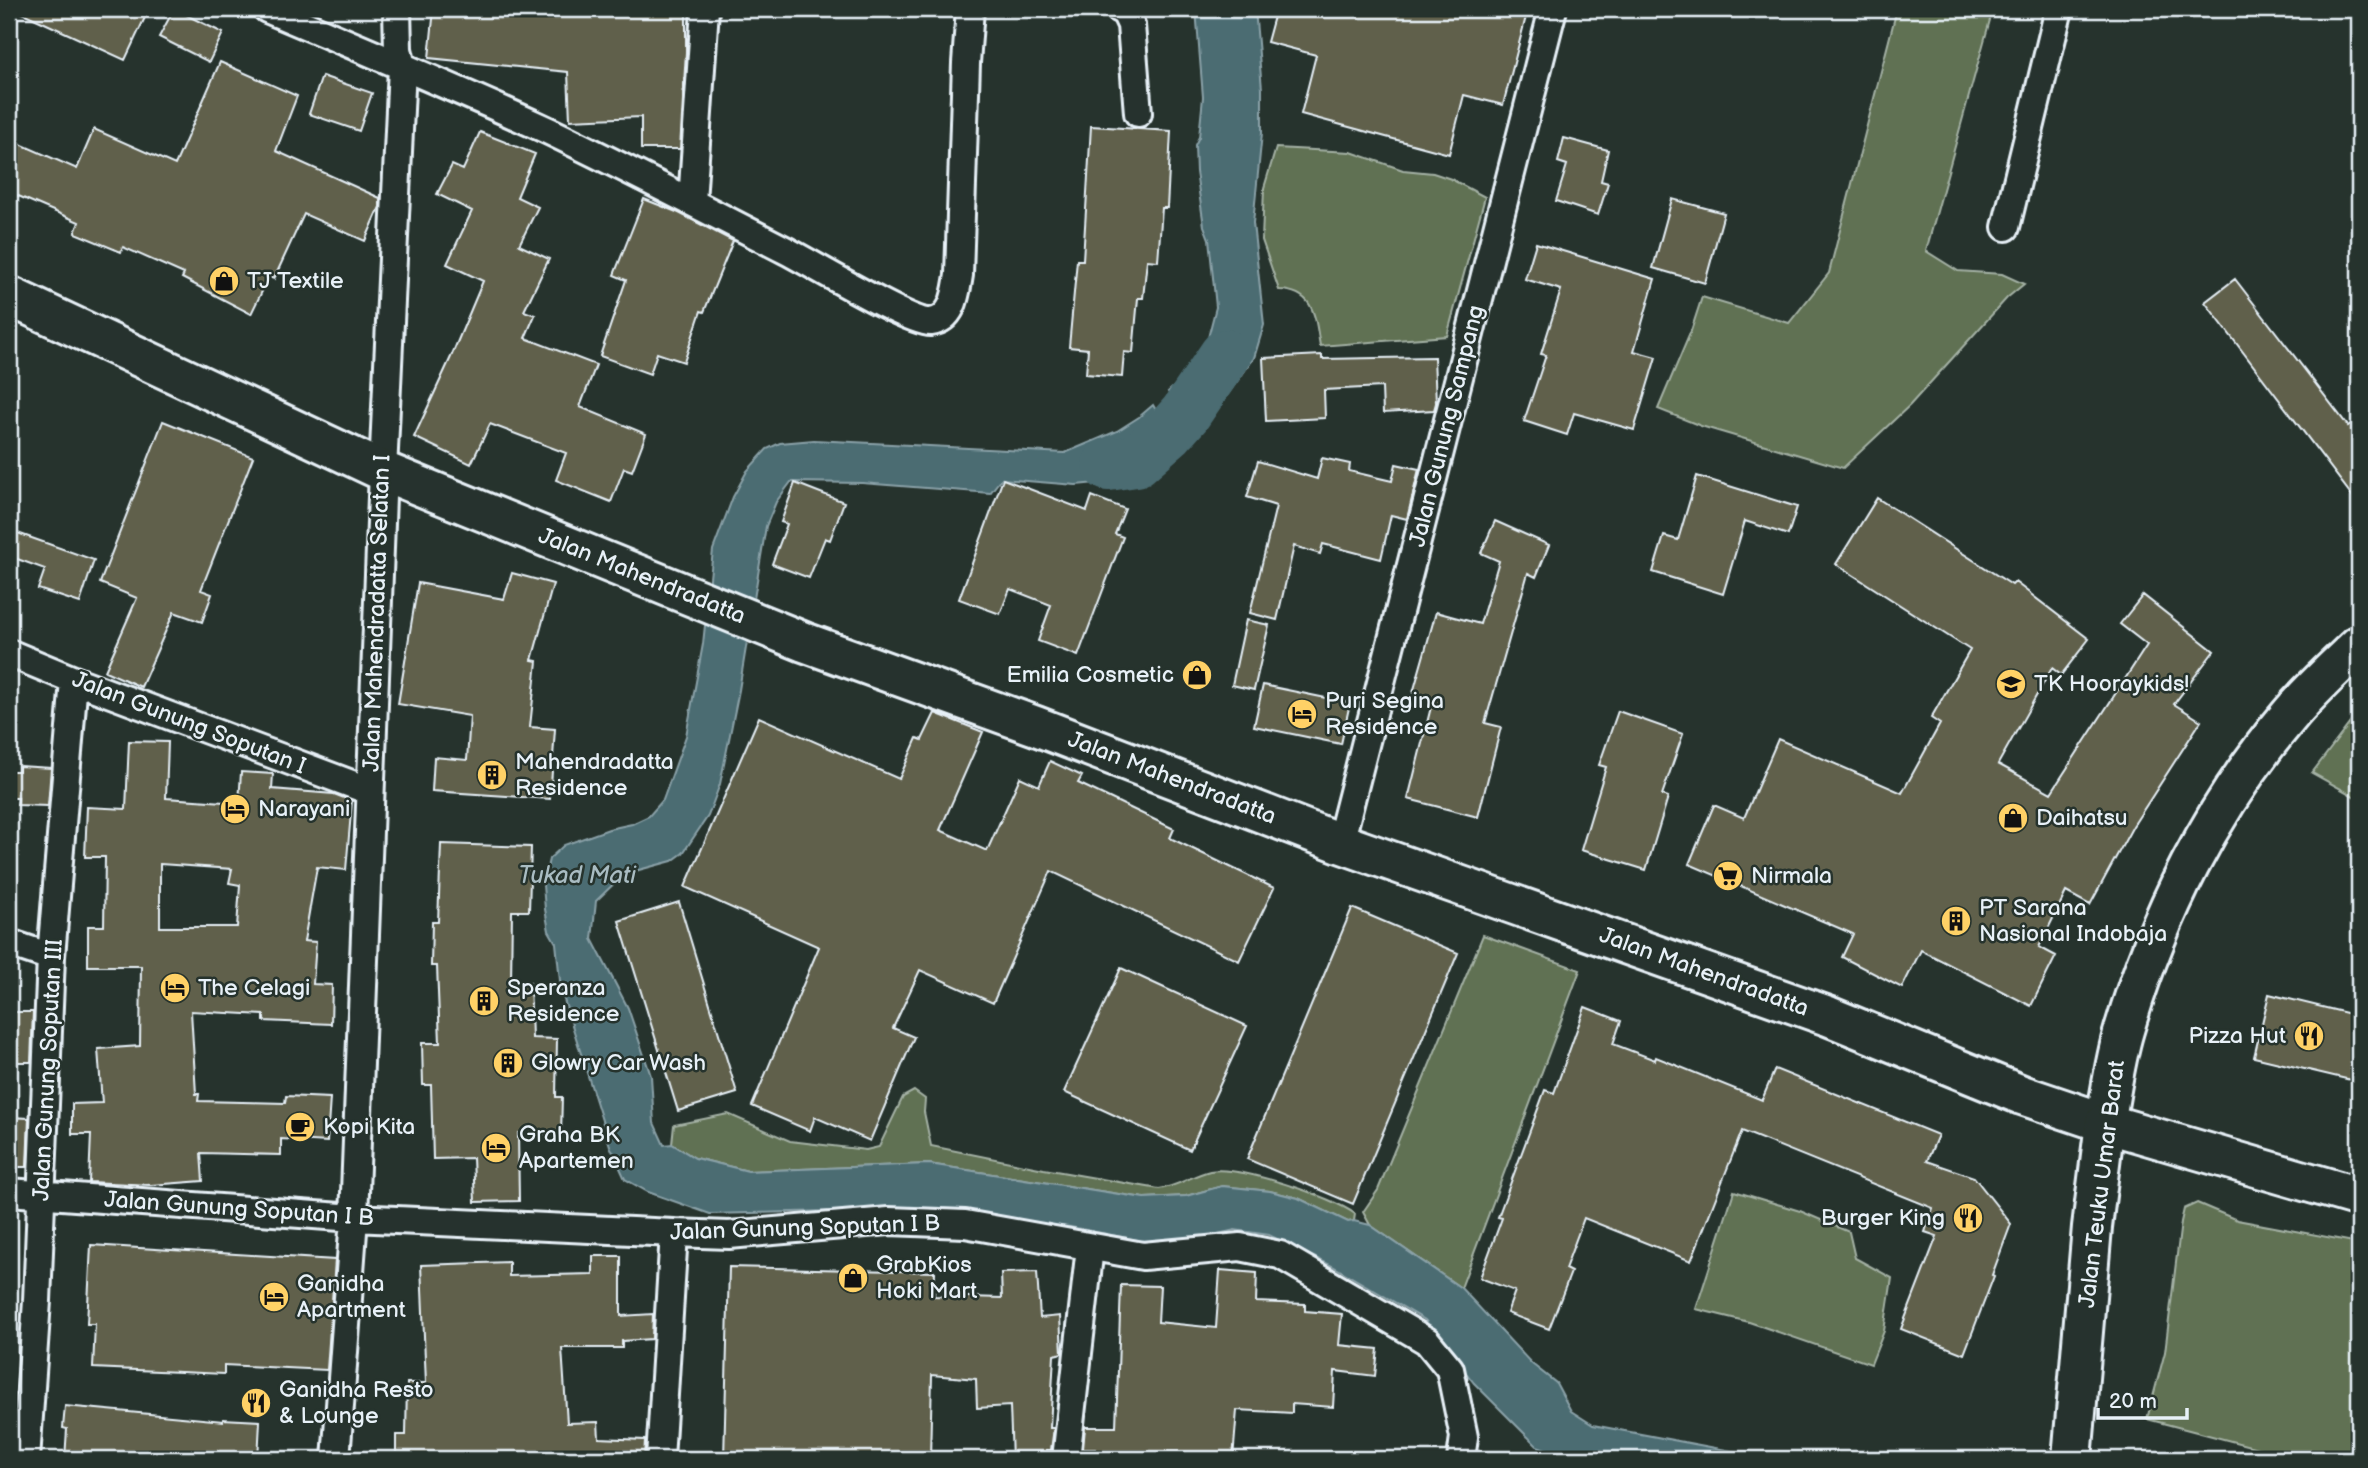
<svg xmlns="http://www.w3.org/2000/svg" width="2368" height="1468" font-family="'Balsamiq Sans',sans-serif">
	<style>
		.green { fill: #607152; stroke: #a4b1a5; stroke-width: 2 }
		.water { fill: #4b6c72; stroke: #8aa1a8; stroke-width: 2 }
		.lines { fill: none; stroke-linecap: round; stroke-linejoin: round }
		.river { stroke: #4b6c72; stroke-width: 52 }
		.building { fill: #60604b; stroke: #e8f1f8; stroke-width: 2; fill-rule: evenodd }
		.street-casing { stroke: #e8f1f8; stroke-width: 32 }
		.secondary-casing { stroke: #e8f1f8; stroke-width: 44 }
		.highway-casing { stroke: #e8f1f8; stroke-width: 44 }
		.street { stroke: #26332d; stroke-width: 26 }
		.secondary { stroke: #26332d; stroke-width: 38 }
		.highway { stroke: #26332d; stroke-width: 38 }
		.labels { text-anchor: middle; dominant-baseline: central; stroke-width: 5; stroke-linejoin: round; paint-order: stroke }
		.poi-label { font-size: 23px; fill: #e8f1f8; stroke: #26332d; text-anchor: start }
		.street-label { font-size: 23px; fill: #e8f1f8; stroke: #26332d }
		.water-label { font-size: 24px; font-style: italic; fill: #a9bcc2; stroke: #26332d }
	</style>
	<rect width="100%" height="100%" fill="#26332d"/>
	<filter id="ink" filterUnits="userSpaceOnUse"><feTurbulence type="fractalNoise" baseFrequency=".0143" numOctaves="2"/><feDisplacementMap in="SourceGraphic" scale="14" xChannelSelector="R" yChannelSelector="G"/><feConvolveMatrix kernelMatrix="1 2 1 2 8 2 1 2 1" color-interpolation-filters="sRGB"/></filter>
	<g filter="url(#ink)">
		<path class="green" d="M1897,9H1993L1926,251L1958,271L2002,274L2024,284L2007,298L1910,405L1843,468L1701,426L1658,409L1691,331L1702,297L1789,323L1829,273Z
			M1276,148L1351,152L1403,170L1433,173L1451,179L1485,197L1447,336L1320,346C1315,317 1315,291 1279,290L1262,240L1264,188Z
			M2359,711V799L2312,773Z
			M1483,935L1580,970L1461,1288L1370,1225L1363,1212L1378,1190Z
			M914,1091L925,1099L924,1112L931,1146L1044,1169L1159,1189C1180,1186 1192,1175 1210,1171C1238,1165 1333,1197 1355,1214L1354,1221L1348,1222L1298,1198L1270,1191L1222,1186L1186,1196L1144,1198L929,1164L748,1171L695,1158L672,1144L674,1125L728,1114L790,1141L866,1150L879,1147L903,1097Z
			M1734,1191L1800,1211L1849,1232L1855,1258L1892,1278L1884,1331L1871,1364L1749,1322L1696,1309Z
			M2197,1203L2237,1220L2359,1243V1459H2300L2147,1419L2165,1352L2181,1222L2184,1209Z"/>
		<path class="water" d="M1196,9H1255L1262,89V133L1253,223L1264,325L1254,358L1198,436L1168,392L1202,361L1216,307L1209,239L1204,226L1196,172L1195,145L1199,137L1203,97Z
			M1153,405L1181,454L1144,476L1117,481L1076,485L1001,479L990,493L862,483L791,482L776,502L766,526L739,690L720,784L708,816L683,853L672,861L624,874L596,901L592,939L628,1008L651,1076L654,1123L664,1145L672,1144L695,1158L748,1171L929,1164L1144,1198L1186,1196L1222,1186L1270,1191L1298,1198L1348,1222L1354,1221L1370,1225L1461,1288L1532,1364L1556,1383L1571,1411L1593,1425L1774,1459H1574L1537,1446L1474,1383L1425,1320L1334,1267L1269,1235L1235,1230L1192,1240L1148,1242L1070,1227L962,1215L831,1211L710,1214L648,1192L625,1179L610,1146L561,990L556,943L549,931L545,909L543,885L549,859L564,845L609,829L632,824L649,816L663,800L686,736L703,644L713,550L733,497L747,471L767,449L780,443L814,440L1065,453L1117,431L1139,417Z"/>
		<g class="lines">
			<path class="river" d="M1108,465L1136,461L1169,432L1185,414L1225,355"/>
		</g>
		<path class="building" d="M14,9H149L125,60Z
			M174,9L223,33L209,62L159,37Z
			M434,9H634L635,12L686,11V52L680,149H641V117L570,120L568,72L429,58Z
			M1276,9H1528L1503,105L1464,95L1449,154L1301,114L1316,55L1267,42Z
			M220,62L297,96L276,151L380,198V207L365,241L304,214L274,279L269,277L251,314L182,278L184,274L123,247L121,252L75,233L79,222L9,192V139L77,169L94,129L175,165Z
			M322,76L372,93L359,131L309,114Z
			M1091,126L1171,131L1167,208H1162L1158,261L1147,260L1143,298H1138L1133,353L1124,352L1122,377L1086,374L1088,349L1069,347L1077,260H1083Z
			M480,132L535,154L517,197L538,207L519,245L549,259L524,311L535,315L525,338L596,365L580,407L646,434L632,471L624,468L611,502L556,480L566,453L490,424L471,464L414,437L451,357L483,281L447,264L472,211L437,194L452,165L463,170Z
			M1564,138L1608,150L1601,181L1608,183L1598,215L1556,201L1567,165L1558,162Z
			M644,199L679,213L733,241L704,312L701,311L684,362L657,353L650,374L600,356L626,280L614,275Z
			M1672,199L1724,213L1705,283L1653,268Z
			M1536,243L1655,279L1634,351L1656,357L1634,430L1574,413L1567,435L1524,421L1546,355L1541,354L1561,290L1525,279Z
			M2235,279L2348,426L2359,418V505L2205,302Z
			M1322,355V359L1434,357L1436,403L1434,410L1383,413L1382,387L1324,390L1325,418L1266,421L1263,358Z
			M163,421L253,457L201,590L212,594L202,622L174,612L141,687L105,671L137,598L100,583Z
			M1322,458L1350,464L1349,471L1392,481L1396,464L1419,469L1407,519L1391,515L1381,559L1323,544L1320,554L1294,546L1277,620L1250,613L1276,506L1247,497L1258,461L1317,479Z
			M1697,476L1797,507L1788,535L1745,521L1723,594L1653,572L1664,536L1678,540Z
			M1003,479L1087,511L1092,496L1125,509L1115,534L1123,537L1078,656L1038,641L1051,605L1010,589L1000,614L959,599Z
			M795,483L844,502L830,540L825,538L809,578L772,564L787,524L781,522Z
			M1877,498L2012,585L2015,582L2089,639L2061,675L2052,668L1998,764L2051,793L2147,645L2120,624L2143,595L2214,651L2174,704L2201,721L2133,826L2090,905L2066,892L2039,947L2056,956L2031,1006L1921,950L1902,988L1842,957L1853,934L1689,864L1714,805L1744,818L1778,739L1902,793L1940,724L1931,718L1970,650L1836,564Z
			M1495,521L1549,545L1536,577L1528,573L1485,723L1501,727L1478,817L1408,799L1433,699L1413,693L1436,612L1480,624L1499,561L1481,553Z
			M9,530L94,560L80,603L38,589L45,569L9,556Z
			M512,573L553,584L532,660L537,661L530,727L555,729L550,799L432,791L434,757L467,760L470,716L398,704L418,583L504,599Z
			M1246,620L1269,625L1254,690L1232,685Z
			M1263,685L1350,703L1341,744L1254,726Z
			M1618,711L1683,734L1662,795L1668,797L1646,870L1581,850L1606,767L1599,765Z
			M935,713L983,732L940,830L987,851L1020,777L1039,786L1050,761L1082,776L1078,783L1174,829L1170,838L1274,888L1239,961L1051,871L993,1003L920,970L893,1028L914,1037L870,1141L815,1117L810,1131L752,1106L819,947L685,887L759,717L899,779L917,738L922,740Z
			M129,741L168,742L166,798L239,803L241,772L273,774L272,789L334,794L352,801L346,870L317,867L304,941L316,942L313,984L332,985L331,1024L264,1021V1015L191,1011L196,1094H199L198,1101L285,1103L286,1096L330,1098L327,1142L281,1139V1155L201,1153L203,1181L151,1185L89,1182L91,1134H72V1104L102,1103L98,1049L140,1046L141,966H88V926H104L105,857H85L87,807L126,809ZM160,864L232,869L229,883L240,885L237,927H160Z
			M19,766L51,768L48,806L17,805L18,798H9V771H19Z
			M441,844L531,847L529,911H512L511,982H530L532,1038L557,1039L556,1097H562L561,1135L518,1133L519,1201L475,1202L473,1158L433,1159L431,1085H423L422,1043H440L437,966H431L432,922H438Z
			M679,902L737,1093L678,1111L619,921Z
			M1352,908L1458,953L1353,1204L1247,1159Z
			M1121,968L1247,1026L1190,1150L1064,1092Z
			M2269,994L2359,1016V1082L2254,1057Z
			M1585,1007L1621,1021L1613,1044L1655,1060L1656,1057L1762,1100L1775,1069L1938,1135L1927,1161L1974,1177L2011,1224L1992,1275L1994,1276L1964,1354L1901,1329L1937,1236L1925,1232L1933,1208L1742,1131L1691,1261L1584,1218L1565,1269L1571,1272L1549,1329L1507,1313L1515,1291L1480,1278L1502,1218L1498,1217L1545,1090L1554,1093Z
			M9,1012H33L31,1062H9Z
			M9,1117L29,1118L27,1167H9Z
			M91,1245L335,1260L327,1370L224,1365V1374L93,1368L95,1324H87Z
			M593,1256H621V1316L653,1314L652,1339L622,1341V1348H562L567,1423L598,1422L599,1438L645,1440L644,1459H556V1452L498,1454V1458L396,1459V1435H406L407,1383H426L421,1265L509,1262V1276L593,1274Z
			M729,1267L935,1272L934,1296L1002,1298L1001,1273L1037,1272L1040,1318L1060,1316L1062,1353L1054,1355L1050,1428H1054L1051,1450H1047V1459H1012L1010,1406L977,1408L976,1379L932,1375L930,1459H724Z
			M1220,1270L1257,1273L1256,1302L1305,1304V1311L1342,1314L1339,1345L1378,1349L1375,1376L1335,1371L1333,1407L1292,1404V1413L1237,1410L1233,1459L1095,1458V1449H1083L1085,1427H1116L1121,1285L1160,1286L1158,1322L1216,1328Z
			M65,1406L223,1421V1419L260,1421L258,1459H65L67,1429L63,1428Z"/>
		<g class="lines">
			<g class="street-casing">
				<path id="street" d="M267,9C361,49 456,88 549,131C628,169 707,210 785,250C811,263 911,324 931,322C954,319 956,292 959,275L966,63L970,9
					M1119,9L1125,12L1131,25L1138,113
					M692,202L705,9
					M2006,227L2059,9
					M9,653L74,680L370,791
					M1340,843L1553,9
					M9,943L51,957
					M9,1192L354,1218L674,1233L729,1235L889,1221L965,1224L1143,1256L1240,1247L1280,1255L1427,1341L1450,1369L1464,1437L1461,1459
					M26,1459L37,1301L51,957L74,680
					M336,1459L354,1218L383,471L402,67L398,49L397,9
					M660,1459L674,1233
					M1066,1459L1090,1247"/>
			</g>
			<g class="secondary-casing">
				<path id="secondary" d="M9,296L383,471L804,642L1036,726L1340,843L1828,1016L2022,1095L2105,1123C2111,1092 2115,1060 2124,1030C2157,917 2212,807 2288,717C2309,691 2335,668 2359,645"/>
			</g>
			<g class="highway-casing">
				<path id="highway" d="M2072,1459L2092,1227L2105,1123L2359,1197"/>
			</g>
			<use href="#street" class="street"/>
			<use href="#secondary" class="secondary"/>
			<use href="#highway" class="highway"/>
		</g>
	</g>
	<defs>
		<g id="shop-disc" transform="scale(1.575)"><circle r="9.5" fill="#ffd166" stroke="#26332d"/><path d="M-5-2.5h2.3a2.7 3.5 0 0 1 5.4 0H5L5.5 6h-11ZM-1.5-2.5h3a1.5 2.3 0 0 0-3 0Z" fill="#111"/></g>
		<g id="school-disc" transform="scale(1.575)"><circle r="9.5" fill="#ffd166" stroke="#26332d"/><path d="M0-5L7-2L0 1L-7-2ZM-4 1L0 2.5L4 1V4Q0 6-4 4Z" fill="#111"/></g>
		<g id="hotel-disc" transform="scale(1.575)"><circle r="9.5" fill="#ffd166" stroke="#26332d"/><path d="M-6-4.5h1.5V1H6V5H4.5V3h-9V5H-6ZM-4 0a1.8 1.8 0 1 1 3.6 0ZM.5 0V-2.5h3Q6-2.5 6 0Z" fill="#111"/></g>
		<g id="building-disc" transform="scale(1.575)"><circle r="9.5" fill="#ffd166" stroke="#26332d"/><path d="M-4-6H4V6H1V3H-1V6H-4ZM-2.5-4.3h1.7v1.8h-1.7ZM.8-4.3h1.7v1.8H.8ZM-2.5-1h1.7V.8h-1.7ZM.8-1h1.7V.8H.8Z" fill="#111"/></g>
		<g id="supermarket-disc" transform="scale(1.575)"><circle r="9.5" fill="#ffd166" stroke="#26332d"/><path d="M-6-5.5h2.5l.6 2H6L4.5 2H-2.5L-4.4-4H-6ZM-1.5 3.2a1.3 1.3 0 1 0 .1 0ZM3 3.2a1.3 1.3 0 1 0 .1 0Z" fill="#111"/></g>
		<g id="restaurant-disc" transform="scale(1.575)"><circle r="9.5" fill="#ffd166" stroke="#26332d"/><path d="M-5-6h1v4h1v-4h1v4h1v-4h1v5L-1.5 .5V6h-2V.5L-5-1ZM5-6V6H3V1.5H1.5Q1.5-4 5-6Z" fill="#111"/></g>
		<g id="cafe-disc" transform="scale(1.575)"><circle r="9.5" fill="#ffd166" stroke="#26332d"/><path d="M-5.5-4.5H6V0H3Q3 3.5 0 3.5H-2.5Q-5.5 3.5-5.5 0ZM3-3.2v2h1.7v-2ZM-6 4.5H4V6H-6Z" fill="#111"/></g>
	</defs>
	<g fill-rule="evenodd">
		<use href="#shop-disc" x="224" y="281"/>
		<use href="#shop-disc" x="1197" y="675"/>
		<use href="#school-disc" x="2011" y="684"/>
		<use href="#hotel-disc" x="1302" y="714"/>
		<use href="#building-disc" x="492" y="775"/>
		<use href="#hotel-disc" x="235" y="809"/>
		<use href="#shop-disc" x="2013" y="818"/>
		<use href="#supermarket-disc" x="1728" y="876"/>
		<use href="#building-disc" x="1956" y="921"/>
		<use href="#hotel-disc" x="175" y="988"/>
		<use href="#building-disc" x="484" y="1001"/>
		<use href="#restaurant-disc" x="2309" y="1036"/>
		<use href="#building-disc" x="508" y="1063"/>
		<use href="#cafe-disc" x="300" y="1127"/>
		<use href="#hotel-disc" x="496" y="1148"/>
		<use href="#restaurant-disc" x="1968" y="1218"/>
		<use href="#shop-disc" x="853" y="1278"/>
		<use href="#hotel-disc" x="274" y="1297"/>
		<use href="#restaurant-disc" x="256" y="1403"/>
	</g>
	<g class="labels">
		<g class="poi-label">
			<text x="247" y="281">TJ Textile</text>
			<text x="1174" y="675" text-anchor="end">Emilia Cosmetic</text>
			<text x="2034" y="684">TK Hooraykids!</text>
			<text x="1325" y="701">Puri Segina<tspan x="1325" dy="26">Residence</tspan></text>
			<text x="515" y="762">Mahendradatta<tspan x="515" dy="26">Residence</tspan></text>
			<text x="258" y="809">Narayani</text>
			<text x="2036" y="818">Daihatsu</text>
			<text x="1751" y="876">Nirmala</text>
			<text x="1979" y="908">PT Sarana<tspan x="1979" dy="26">Nasional Indobaja</tspan></text>
			<text x="198" y="988">The Celagi</text>
			<text x="507" y="988">Speranza<tspan x="507" dy="26">Residence</tspan></text>
			<text x="2286" y="1036" text-anchor="end">Pizza Hut</text>
			<text x="531" y="1063">Glowry Car Wash</text>
			<text x="323" y="1127">Kopi Kita</text>
			<text x="519" y="1135">Graha BK<tspan x="519" dy="26">Apartemen</tspan></text>
			<text x="1945" y="1218" text-anchor="end">Burger King</text>
			<text x="876" y="1265">GrabKios<tspan x="876" dy="26">Hoki Mart</tspan></text>
			<text x="297" y="1284">Ganidha<tspan x="297" dy="26">Apartment</tspan></text>
			<text x="279" y="1390">Ganidha Resto<tspan x="279" dy="26">&amp; Lounge</tspan></text>
		</g>
		<g class="street-label">
			<text transform="translate(1447 426) rotate(-76)">Jalan Gunung Sampang</text>
			<text transform="translate(642 576) rotate(22)">Jalan Mahendradatta</text>
			<text transform="translate(377 613) rotate(-88)">Jalan Mahendradatta Selatan I</text>
			<text transform="translate(189 723) rotate(21)">Jalan Gunung Soputan I</text>
			<text transform="translate(1172 778) rotate(21)">Jalan Mahendradatta</text>
			<text transform="translate(1704 972) rotate(20)">Jalan Mahendradatta</text>
			<text transform="translate(48 1070) rotate(-87)">Jalan Gunung Soputan III</text>
			<text transform="translate(2102 1184) rotate(-83)">Jalan Teuku Umar Barat</text>
			<text transform="translate(239 1209) rotate(4)">Jalan Gunung Soputan I B</text>
			<text transform="translate(805 1228) rotate(-2)">Jalan Gunung Soputan I B</text>
		</g>
		<g class="water-label">
			<text x="577" y="875">Tukad Mati</text>
		</g>
	</g>
	<rect width="2368" height="1468" fill="none" stroke="#26332d" stroke-width="35"/>
	<rect x="18" y="18" width="2333" height="1433" fill="none" stroke="#e8f1f8" stroke-width="2.5" filter="url(#ink)"/>
	<path d="M2098 1408v10h89v-10" fill="none" stroke="#e8f1f8" stroke-width="3.5"/>
	<text x="2109" y="1408" font-size="21" fill="#e8f1f8" stroke="#26332d" stroke-width="5" paint-order="stroke">20 m</text>
</svg>
